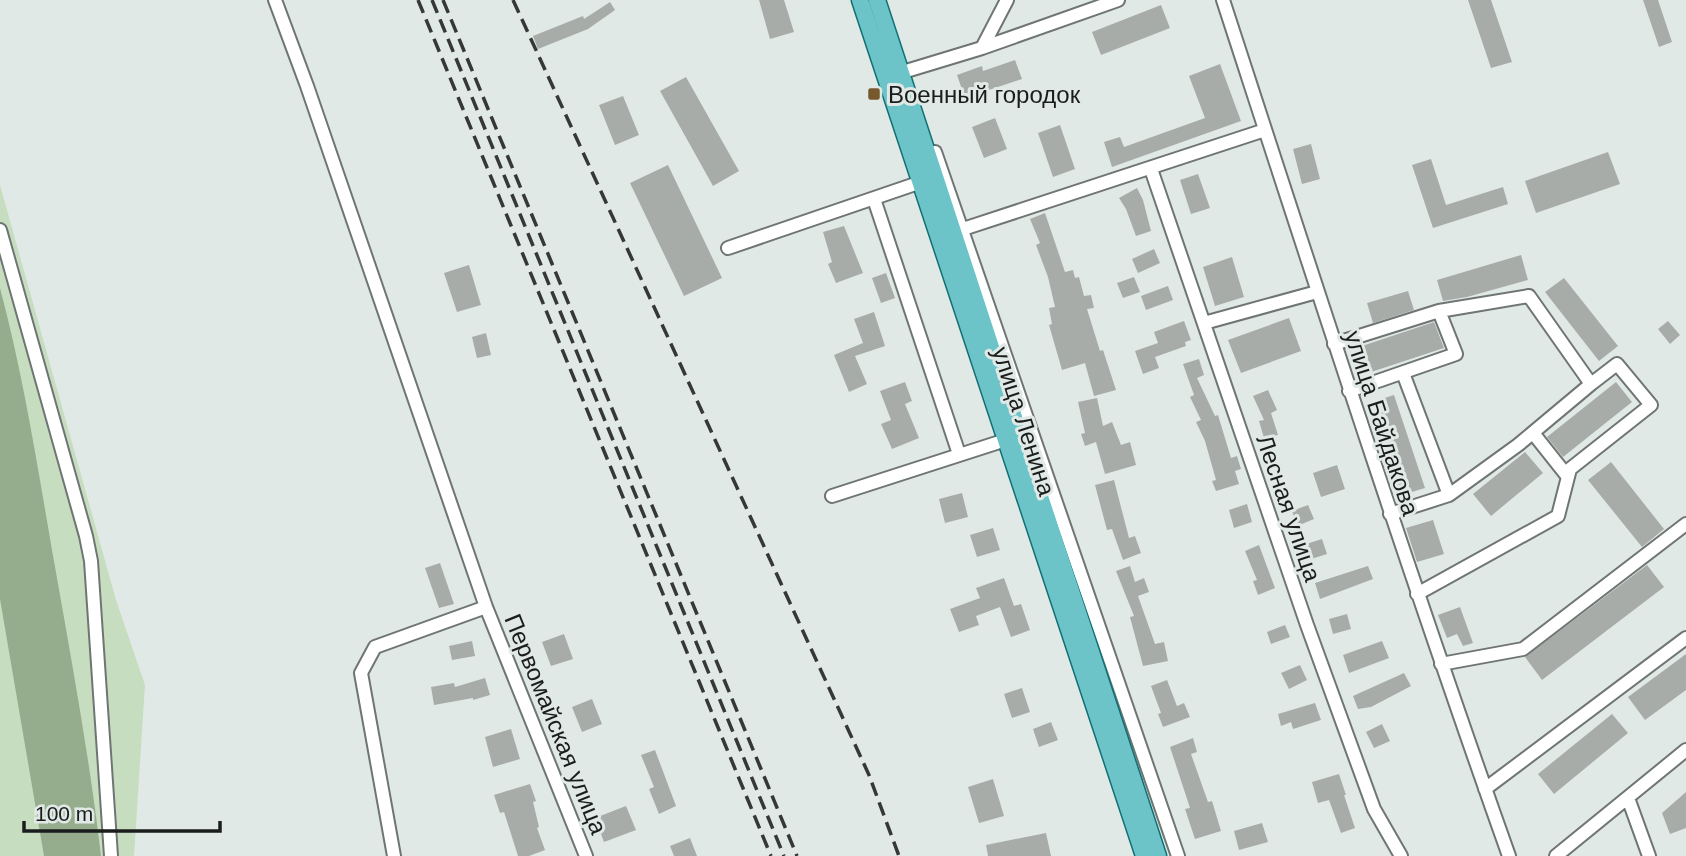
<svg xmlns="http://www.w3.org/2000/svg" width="1686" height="856" font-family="Helvetica,sans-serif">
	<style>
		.green { fill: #c7ddc0 }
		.forest { fill: #95ad8d }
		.building { fill: #a7aca9 }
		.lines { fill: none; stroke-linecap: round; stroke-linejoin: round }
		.minor-casing { stroke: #6f7573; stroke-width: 16 }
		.major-casing { stroke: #107074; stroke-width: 19 }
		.minor { stroke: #fff; stroke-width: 12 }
		.major { stroke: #6cc4c8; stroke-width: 16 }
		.rail { stroke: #353837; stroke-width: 3.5; stroke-dasharray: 14 7; stroke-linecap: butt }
		.poi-dot { fill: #77592d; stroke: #e1e9e7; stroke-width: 2.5 }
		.labels { text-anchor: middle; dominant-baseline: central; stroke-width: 6; stroke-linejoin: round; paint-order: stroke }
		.poi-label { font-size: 24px; fill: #1a1d1c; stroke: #e1e9e7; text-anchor: start }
		.street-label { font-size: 24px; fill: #1a1d1c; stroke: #e1e9e7 }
	</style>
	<rect width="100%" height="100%" fill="#e1e9e7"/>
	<path class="green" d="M0,185L116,600L145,685L134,856H0Z"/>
	<path class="forest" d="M0,288C23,374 37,463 52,550C70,652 89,753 101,856H44L0,599Z"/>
	<path class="building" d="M759,0H784L794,32L770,39Z
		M1468,0H1491L1512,62L1491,68Z
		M1643,0H1658L1672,42L1659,47Z
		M610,2L615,10L588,29L538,49L533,36L583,16L584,19Z
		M1161,5L1170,28L1101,55L1092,32Z
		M1015,60L1022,79L965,98L957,75L982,66L983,71Z
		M1220,64L1241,121L1112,167L1104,142L1120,137L1124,147L1205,118L1189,76Z
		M686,77L739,171L713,186L660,91Z
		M623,96L639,135L615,145L599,105Z
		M995,118L1007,149L984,158L972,127Z
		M1060,125L1075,169L1053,177L1038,133Z
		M1311,144L1320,179L1302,184L1293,149Z
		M1608,152L1620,184L1536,213L1525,181Z
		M1431,159L1446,205L1503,187L1508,204L1433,228L1412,165Z
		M668,165L722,278L684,296L630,183Z
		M1198,174L1210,208L1191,214L1180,180Z
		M1137,188L1143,200L1151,231L1136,236L1126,209L1119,198Z
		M1045,213L1065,272L1073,270L1075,278L1079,277L1084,296L1091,295L1094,308L1087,309L1100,351L1103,350L1116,390L1094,396L1085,363L1062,370L1049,325L1052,324L1049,308L1055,307L1048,277L1036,245L1040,243L1030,219Z
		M844,226L863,273L836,283L828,264L832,262L823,232Z
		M1154,249L1160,263L1138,273L1132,259Z
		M1521,255L1528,280L1467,297L1443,301L1437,280Z
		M1232,257L1244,297L1215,306L1203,267Z
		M469,265L481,305L457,312L444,273Z
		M886,273L895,298L881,303L872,278Z
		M1134,277L1140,292L1123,298L1117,283Z
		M1564,278L1618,346L1599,361L1545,292Z
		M1168,286L1173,300L1146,310L1141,296Z
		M1408,291L1414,310L1373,323L1367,303Z
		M874,312L885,346L855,356L867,384L849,392L834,355L863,343L854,319Z
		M1289,318L1301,351L1241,373L1228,340Z
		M1184,321L1191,340L1185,342L1186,346L1155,357L1159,368L1143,374L1135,351L1158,343L1154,332Z
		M1668,321L1680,335L1670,344L1658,329Z
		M1434,322L1444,348L1359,376L1350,350Z
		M486,333L491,355L477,358L472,337Z
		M1199,359L1204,375L1197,378L1215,416L1218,415L1231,458L1237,456L1241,469L1235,471L1239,484L1216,491L1212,481L1216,480L1205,441L1196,422L1201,420L1190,397L1194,395L1183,364Z
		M905,382L912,401L905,404L919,438L892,449L881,424L891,420L880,391Z
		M1616,382L1632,402L1563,457L1547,437Z
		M1268,390L1277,410L1271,413L1278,435L1264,438L1259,421L1264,420L1253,396Z
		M1394,395L1425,488L1399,496L1369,403Z
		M1097,398L1103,426L1112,422L1121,445L1130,442L1136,465L1105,474L1096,442L1085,446L1081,434L1085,433L1078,402Z
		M1525,452L1543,473L1491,516L1473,494Z
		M1611,462L1664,529L1642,547L1588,480Z
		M1337,465L1345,489L1321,497L1313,473Z
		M1114,480L1129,538L1135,536L1141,553L1123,560L1112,529L1107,530L1095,485Z
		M962,493L968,517L945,523L939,499Z
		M1247,504L1252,522L1234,528L1229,510Z
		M1308,505L1314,519L1297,526L1292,511Z
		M1433,520L1444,554L1417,562L1406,528Z
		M993,528L1000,550L977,557L970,535Z
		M1322,539L1327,554L1308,560L1303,545Z
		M1259,545L1275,588L1258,595L1253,581L1257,580L1245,551Z
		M440,563L454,604L439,608L425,568Z
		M1647,565L1664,587L1542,680L1525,657Z
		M1130,566L1135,582L1144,578L1149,592L1138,596L1155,644L1164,642L1168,661L1143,666L1130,617L1134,616L1116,571Z
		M1368,566L1373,579L1320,599L1315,583Z
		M1004,578L1014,606L1021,604L1030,630L1011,637L1000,607L976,616L979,625L959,632L950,609L980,598L976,588Z
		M1460,607L1473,643L1463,646L1457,634L1447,638L1438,615Z
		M1347,614L1351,629L1333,634L1329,619Z
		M1285,625L1290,637L1271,644L1267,632Z
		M564,634L573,659L551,666L542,642Z
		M472,641L475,656L452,660L449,646Z
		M1382,641L1389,658L1349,673L1343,655Z
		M1686,654V690L1645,720L1628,697Z
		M1300,665L1307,680L1289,689L1281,673Z
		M1404,673L1411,686L1371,707L1358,709L1353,696Z
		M485,678L490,695L473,700V698L434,705L431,687L454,683L455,687Z
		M1167,680L1177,706L1184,703L1190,717L1163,727L1158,714L1161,713L1151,686Z
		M1022,688L1030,712L1012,718L1004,694Z
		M592,699L602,724L582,732L572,707Z
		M1315,703L1321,720L1293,729L1291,722L1281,726L1278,714Z
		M1612,714L1628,733L1554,794L1538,774Z
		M1051,722L1058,740L1039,747L1033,729Z
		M1382,724L1390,741L1374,748L1366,732Z
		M511,729L520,759L493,767L485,737Z
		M1193,738L1197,752L1191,754L1208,802L1212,801L1221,831L1195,839L1185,809L1190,808L1170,747Z
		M655,750L676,806L659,814L649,789L654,787L641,755Z
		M1339,774L1346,795H1344L1355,828L1341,833L1329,800L1318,803L1312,782Z
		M993,779L1004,816L979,823L968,787Z
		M530,784L536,801L533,802L539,827L537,828L545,850L529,856H518L504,812L500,813L494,795Z
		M1686,792V828L1670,834L1662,813Z
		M626,806L636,830L604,842L595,818Z
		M1262,823L1268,842L1239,850L1234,831Z
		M1046,833L1051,856H988L986,845Z
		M690,838L697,856H674L670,846Z"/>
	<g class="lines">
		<g class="minor-casing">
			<path id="minor" d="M275,0L307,86L486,607L586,856
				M1223,0C1316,286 1408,572 1509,856
				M982,48L1007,0
				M893,75L982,48L1118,0
				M935,152L1178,856
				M1151,169L1307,625L1374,809L1401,856
				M874,199L959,454
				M963,229L1265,130
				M0,230L86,536L91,561L111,856
				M728,248L927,180
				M1439,311L1529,296L1591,384L1518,445L1449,495
				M1204,323L1317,292
				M1334,344L1439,311L1456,354L1349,391
				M1533,433L1568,477
				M832,496L1012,438
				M1390,514L1449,495L1403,373
				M1417,594L1558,516L1570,469L1651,405L1617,364L1591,384
				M1441,664L1523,649L1686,524
				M1485,789L1686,638
				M1628,798L1649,856
				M394,856L361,673L375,647L486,607
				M1556,856L1686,750"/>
		</g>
		<g class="major-casing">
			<path id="major" d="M860,0L1144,856
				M877,0L1158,856"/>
		</g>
		<use href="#minor" class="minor"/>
		<use href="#major" class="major"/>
		<path class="rail" d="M418,0L771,856
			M432,0L784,856
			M443,0L797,856
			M513,0L869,775L899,856"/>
	</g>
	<rect class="poi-dot" x="867" y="87" width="14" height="14" rx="3.5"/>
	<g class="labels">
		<g class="poi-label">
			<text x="888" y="94">Военный городок</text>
		</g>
		<g class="street-label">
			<text transform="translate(1024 421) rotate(72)">улица Ленина</text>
			<text transform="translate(1382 423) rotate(72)">улица Байдакова</text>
			<text transform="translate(1289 508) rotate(71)">Лесная улица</text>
			<text transform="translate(556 724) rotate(68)">Первомайская улица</text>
		</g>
	</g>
	<path d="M24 821v10h196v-10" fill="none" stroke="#1a1d1c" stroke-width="3.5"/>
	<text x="35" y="821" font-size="21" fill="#1a1d1c" stroke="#e1e9e7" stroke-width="5" paint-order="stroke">100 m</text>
</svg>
